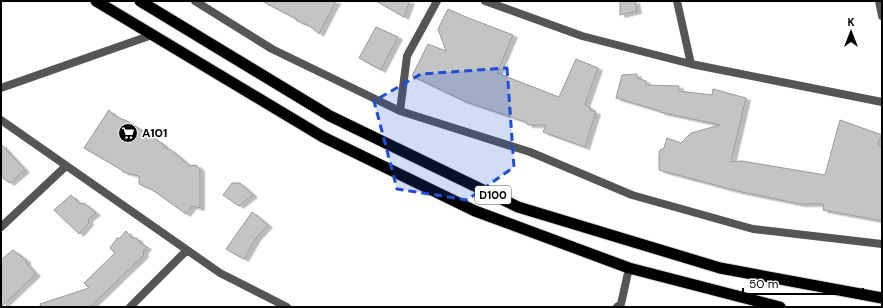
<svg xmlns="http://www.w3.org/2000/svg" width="883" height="308" font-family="'DM Sans',sans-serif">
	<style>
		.building { fill: #c4c4c4; stroke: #999; filter: url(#shadow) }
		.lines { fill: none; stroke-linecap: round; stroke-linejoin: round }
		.trunk-casing { stroke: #dbdbdb; stroke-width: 13 }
		.minor { stroke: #555; stroke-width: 8 }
		.trunk { stroke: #000; stroke-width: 11 }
		.marked { fill: #1d4ed8; fill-opacity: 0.2; stroke: #1d4ed8; stroke-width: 3; stroke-dasharray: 8 5; stroke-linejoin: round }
		.labels { text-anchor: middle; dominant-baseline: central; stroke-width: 3; stroke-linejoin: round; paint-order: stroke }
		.shield { fill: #fff; stroke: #4c4c4c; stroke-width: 1 }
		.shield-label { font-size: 11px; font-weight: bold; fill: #000 }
		.poi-label { font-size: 12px; font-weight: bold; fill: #000; stroke: #fff; text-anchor: start }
	</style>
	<defs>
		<filter id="shadow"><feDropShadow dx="4.5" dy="2.5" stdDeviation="0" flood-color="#0004"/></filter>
	</defs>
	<rect width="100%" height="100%" fill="#fff"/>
	<path class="building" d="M262,1H336L319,34L310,26L297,21L296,19Z
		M376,1H410L404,17Z
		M620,1H635L637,11L620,15Z
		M448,9L466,17L513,35L497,73L559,97L576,59L598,68L585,105L591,108L590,110L596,112L585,147L543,132L546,125H528L526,122L464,101L412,76L428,44L446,51L438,29Z
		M376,27L398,37L381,70L359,58Z
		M637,74V78L646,81V85L679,86V91L712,95L713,89L746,98L731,162L742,161L825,175L840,120L882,135L878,143L882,148V221L823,210L824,204H800L737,191L659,170V154L660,150L664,148L667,138L681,143L691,133L720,125L660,112V111L616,98L622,75Z
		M109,110L115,116L127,121L163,144L164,147L171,150L190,166L196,165L200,169V208L192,206L186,214L151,189L139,184V176L123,172L122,170L84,148Z
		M1,144L25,170L10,183L4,179L1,175Z
		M232,183H240L253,195L239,206L223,195Z
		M71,195L80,204L84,203L96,213L88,219L89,223L79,234L54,210Z
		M252,212L268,225L256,238L244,259L226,249Z
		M126,231L132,238H137L140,243L147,247L143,252L144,255L90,307H41L40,304L89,288L84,283L115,253L110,248L117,238H120Z
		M13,250L26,260V263L36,274L1,307V260Z"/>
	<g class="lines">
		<g class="trunk-casing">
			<path id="trunk" d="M96,1L323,137L475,211L629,268L780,307
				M140,1L330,116L518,207L720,268L882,298"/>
		</g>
		<path class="minor" d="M195,1L272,49L400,111L530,152L632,195L753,229L882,244
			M485,1L582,36L691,64L882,102
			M677,1L691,64
			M879,1L882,16
			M1,88L152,35
			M400,111L407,56L437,1
			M1,120L220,273L287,307
			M1,227L66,166
			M130,307L187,250
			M617,307L621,304L629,268"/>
		<use href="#trunk" class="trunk"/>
	</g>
	<path class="marked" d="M507,68L514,167L467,200L397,189L374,101L421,74Z"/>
	<defs>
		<g id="supermarket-disc" transform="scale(1)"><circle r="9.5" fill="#000" stroke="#fff"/><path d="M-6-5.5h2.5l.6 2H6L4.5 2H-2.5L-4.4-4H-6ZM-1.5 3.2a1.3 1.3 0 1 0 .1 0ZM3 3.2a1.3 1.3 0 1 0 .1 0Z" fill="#fff"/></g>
	</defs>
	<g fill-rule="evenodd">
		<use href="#supermarket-disc" x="128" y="133"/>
	</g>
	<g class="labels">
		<rect class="shield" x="475" y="186" width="36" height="18" rx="3"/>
		<g class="shield-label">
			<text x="493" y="195">D100</text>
		</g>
		<g class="poi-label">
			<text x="142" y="133">A101</text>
		</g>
	</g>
	<rect width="883" height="308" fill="none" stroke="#000000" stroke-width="4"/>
	<g transform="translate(851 32)" stroke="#ffffff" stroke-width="3" paint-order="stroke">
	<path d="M0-3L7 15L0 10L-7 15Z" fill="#000000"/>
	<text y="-6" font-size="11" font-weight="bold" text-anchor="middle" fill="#000000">K</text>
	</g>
	<path d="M743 288v6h120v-6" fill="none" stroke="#000000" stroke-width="2"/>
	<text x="749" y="288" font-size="12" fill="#000000" stroke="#ffffff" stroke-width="3" paint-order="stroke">50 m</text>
</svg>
